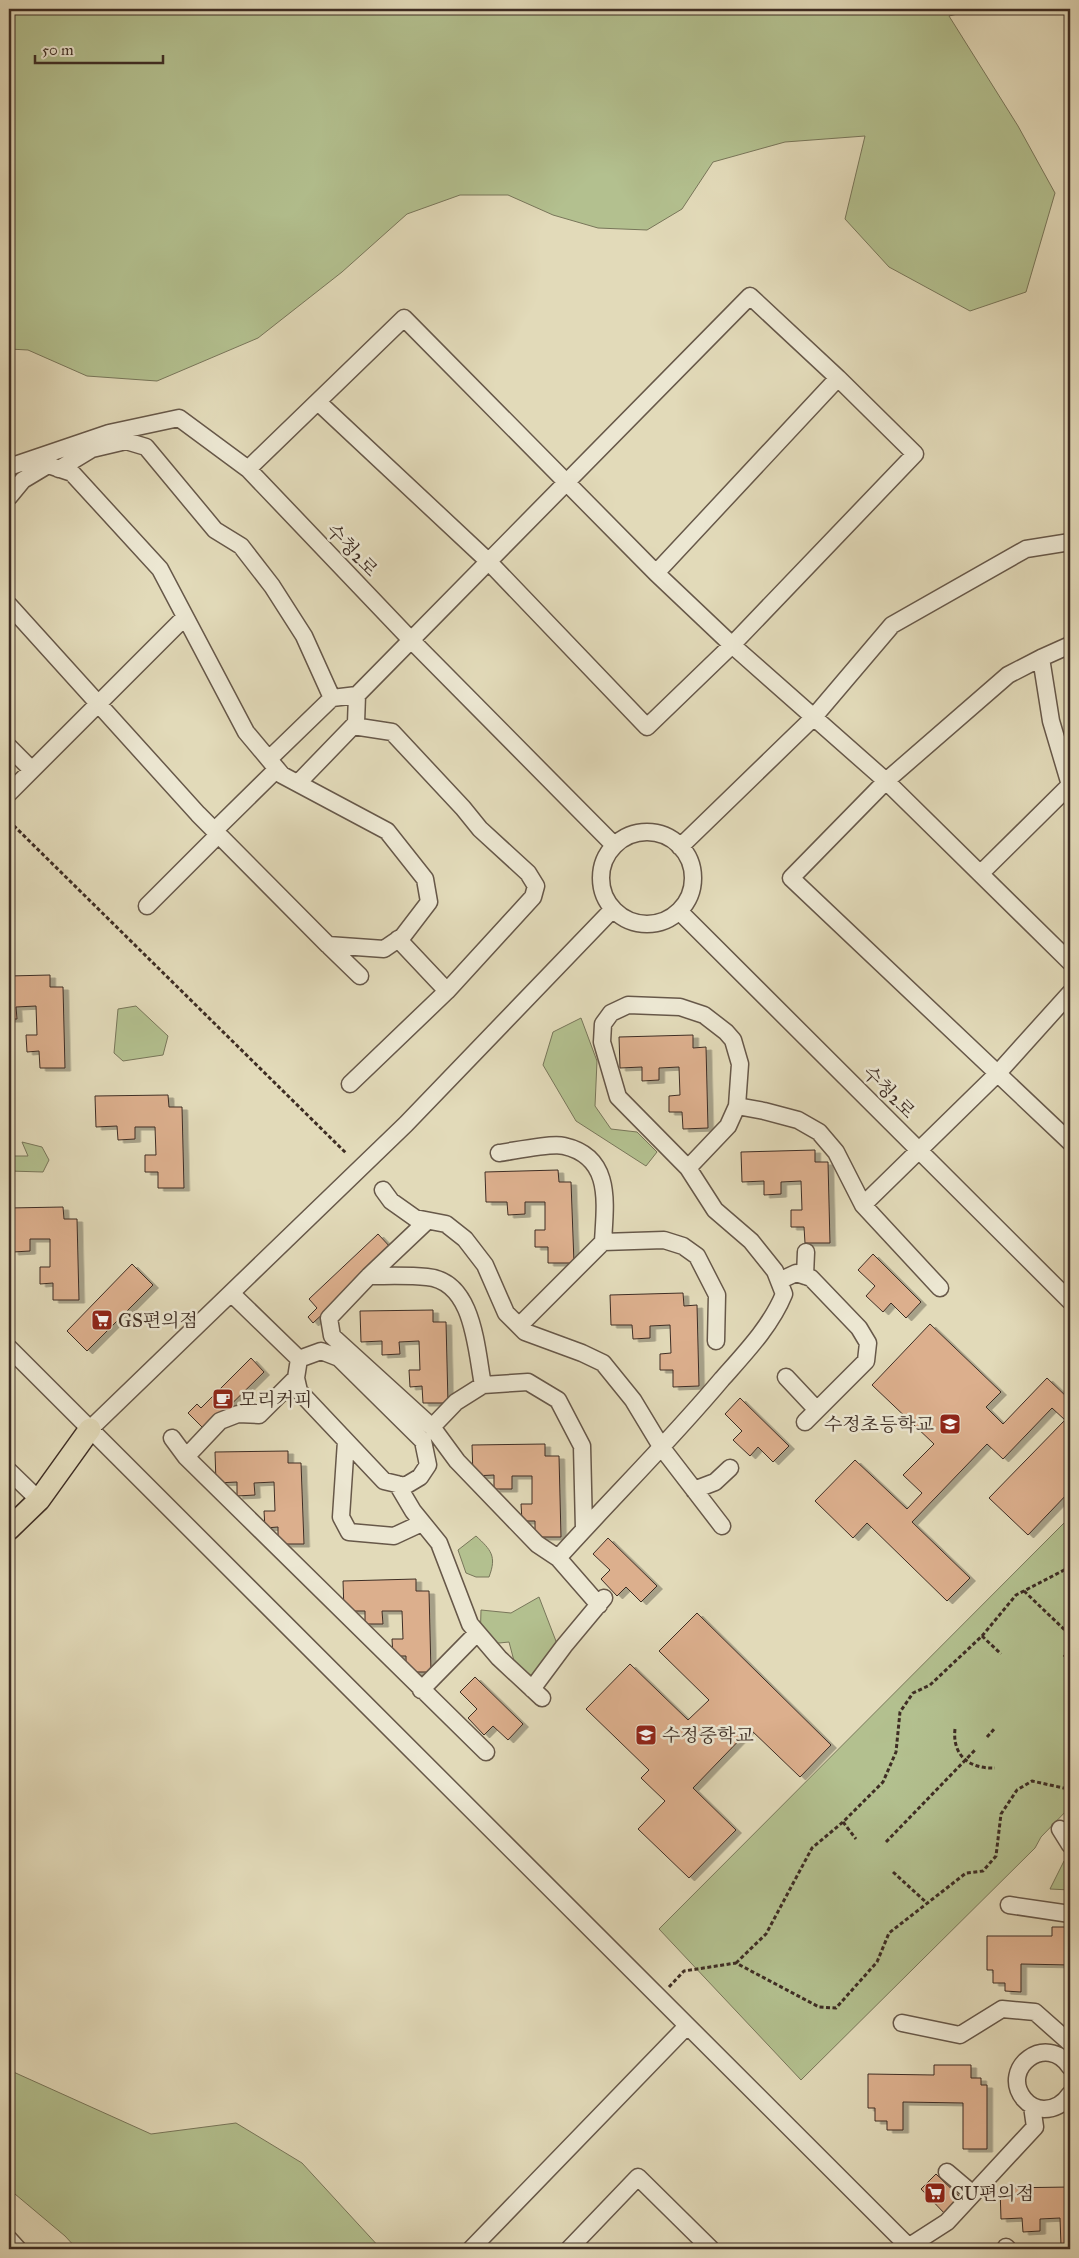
<svg xmlns="http://www.w3.org/2000/svg" width="1079" height="2258" font-family="'IM FELL Great Primer','Noto Serif KR',serif">
	<style>
		.green { fill: #b3c08f; stroke: #78765a }
		.building { fill: #dcaf8d; stroke: #3e2d24; filter: url(#shadow) }
		.lines { fill: none; stroke-linecap: round; stroke-linejoin: round }
		.minor-casing { stroke: #675849; stroke-width: 19 }
		.major-casing { stroke: #3e2d24; stroke-width: 24 }
		.path { stroke: #3e2d24; stroke-width: 3; stroke-dasharray: 4 2.5; stroke-linecap: butt }
		.minor { stroke: #ece7d2; stroke-width: 16 }
		.major { stroke: #e2dab9; stroke-width: 21 }
		.labels { text-anchor: middle; dominant-baseline: central; stroke-width: 5; stroke-linejoin: round; paint-order: stroke }
		.street-label { font-size: 19px; fill: #3e2d24; stroke: #ece7d2 }
		.poi-label { font-size: 19px; fill: #3e2d24; stroke: #ece7d2; text-anchor: start }
	</style>
	<defs>
		<filter id="shadow"><feDropShadow dx="5.5" dy="3" stdDeviation="0" flood-color="#0004"/></filter>
	</defs>
	<rect width="100%" height="100%" fill="#e2dab9"/>
	<filter id="stains"><feTurbulence type="fractalNoise" baseFrequency=".004" numOctaves="4"/><feColorMatrix values="0 0 0 0 .2 0 0 0 0 .09 0 0 0 0 .02 0 0 0 .5 -.17"/></filter>
	<radialGradient id="worn" r=".72"><stop offset=".6" stop-color="#630" stop-opacity="0"/><stop offset="1" stop-color="#630" stop-opacity=".3"/></radialGradient>
	<path class="green" d="M9,9H978L949,16L1018,126L1055,193L1026,292L970,311L889,267L845,219L865,136L785,142L713,162L682,209L647,230L598,228L553,215L508,195H460L407,214L342,272L258,338L157,381L87,376L28,350L9,349Z
		M136,1006L168,1036L163,1055L123,1061L114,1053L118,1009Z
		M581,1018L597,1061L595,1106L611,1129L637,1132L657,1152L646,1166L576,1121L543,1065L553,1032Z
		M22,1142L42,1147L49,1160L43,1172L9,1171V1156H28Z
		M1070,1517V1807L1041,1837L1035,1848L801,2080L659,1929Z
		M476,1536C491,1550 497,1556 489,1577H476L466,1573L458,1550Z
		M539,1597L559,1649L545,1682L518,1676L509,1642L480,1645L481,1610L511,1613Z
		M1064,1861H1070V1890L1050,1889Z
		M9,2070L151,2134L236,2123L302,2163L381,2249H77L65,2236L9,2189Z"/>
	<path class="building" d="M50,975V987H63L65,1068H40L39,1051L27,1052L26,1035H37L36,1006L16,1007L17,1019H9V976Z
		M693,1035V1048L706,1047L708,1128L683,1129L682,1112H669V1096L680,1095L679,1067L659,1068V1080L642,1081V1067L620,1068L619,1037Z
		M168,1095L169,1107H182L184,1188H158V1172H145V1155H156L155,1127H135V1139L118,1140L117,1126L96,1127L95,1096Z
		M815,1150V1162H828L830,1243H805L804,1227H791V1210H802L801,1181L781,1182V1194L764,1195V1181L742,1182L741,1152Z
		M558,1170L559,1182H571L574,1263H548V1247H535V1230H545V1202H525V1214L508,1215L507,1202H486L485,1172Z
		M63,1207L64,1219H77L79,1300H53V1283L40,1284V1267H50V1239H30V1251L13,1252L12,1238H9V1208Z
		M378,1234L392,1249L313,1323L308,1317L317,1308L309,1299Z
		M873,1254L921,1302L906,1318L891,1303L883,1312L866,1296L875,1286L858,1270Z
		M132,1264L153,1285L87,1351L67,1331Z
		M683,1293L684,1306L697,1305L699,1386L673,1387V1370H660V1354L671,1353L670,1325L650,1326V1338L633,1339L632,1325H611L610,1295Z
		M433,1310V1322H446L448,1403H423L422,1386L410,1387L409,1370H420L419,1341L399,1342L400,1354L382,1355V1341L361,1342L360,1311Z
		M930,1324L1001,1392L986,1407L1003,1424L1047,1378L1070,1400V1491L1028,1535L989,1498L1065,1420L1052,1408L1003,1459L987,1444L912,1522L970,1578L947,1601L867,1523L853,1538L815,1501L855,1460L907,1509L922,1493L903,1475L934,1444L872,1385Z
		M251,1358L264,1372L205,1430L188,1413L197,1404L201,1408Z
		M740,1398L789,1446L773,1462L758,1447L750,1456L733,1440L742,1431L725,1414Z
		M545,1444V1456H559L561,1537H535V1521H522L521,1504H532V1476H512V1489H494V1475L473,1476L472,1445Z
		M288,1451V1463H301L304,1544H278V1527L265,1528L264,1511H275L274,1482L254,1483L255,1495L237,1496V1482L216,1483L215,1452Z
		M608,1538L657,1586L641,1602L626,1587L617,1596L601,1579L610,1570L593,1554Z
		M416,1579V1591H429L431,1672H406V1656H393L392,1639H403L402,1611H382L383,1624H365V1611H344L343,1581Z
		M697,1613L831,1745L800,1777L750,1729L693,1788L736,1830L689,1878L638,1829L665,1801L641,1778L649,1770L586,1709L630,1664L688,1720L709,1700L659,1651Z
		M475,1677L523,1724L508,1740L493,1726L484,1735L468,1718L477,1709L460,1692Z
		M1052,1927H1070V1965L1021,1964V1992L1005,1991V1983H993V1970H987V1936H1052Z
		M934,2065H971V2078H981V2085H987V2149H963V2103L903,2102V2130H887V2121H875V2108H868V2074L934,2075Z
		M936,2174L965,2202L949,2218L921,2189Z
		M1070,2187V2249H1050V2247L1061,2246L1060,2218L1040,2219V2231L1023,2232L1022,2218L1001,2219L1000,2188Z"/>
	<g class="lines">
		<g class="minor-casing">
			<path id="minor" d="M9,467L109,433L179,418L248,469L412,641L614,845
				M59,469L92,449L126,441L146,447L215,530L241,546L272,586L304,636L332,698
				M248,469L404,318L656,573L732,645L886,781L1070,962
				M9,497L23,480L48,465L72,473L160,569L246,732L282,775L387,831L425,879L429,902L403,936L384,949L328,945L198,814L9,605
				M656,573L838,378
				M1041,658L1070,645
				M9,747L32,770
				M269,759L332,698L357,695L750,296L838,378L915,454L732,645L647,727L488,561L318,402
				M298,783L356,723L357,695
				M1070,785L1051,721L1041,658L1008,675L886,781L791,878L1070,1142
				M9,793L185,617
				M215,830L277,769
				M601 878a46 46 0 1 1 92 0a46 46 0 1 1-92 0Z
				M680,847L813,718L892,625L1026,549L1070,542
				M981,873L1070,785
				M147,906L219,834
				M679,911L1070,1301
				M398,939L447,991
				M328,945L360,976
				M350,1084L447,991L533,897L536,886L528,873L480,829L463,808L392,732L353,726
				M737,1106L764,1111L798,1120L819,1132L836,1152L863,1205L940,1288
				M499,1153C514,1151 551,1143 564,1146C613,1157 605,1204 603,1242L519,1326
				M383,1190L391,1201L415,1218L446,1224L465,1239L485,1265L506,1313L525,1332L582,1353L603,1363L633,1400L662,1448L722,1526
				M863,1205L998,1073L1070,993
				M426,1222L369,1276L329,1318L332,1336L432,1427L457,1461L537,1544L558,1558L599,1605
				M603,1242L664,1240L683,1246L697,1256L717,1295L716,1341
				M369,1276C388,1276 408,1275 427,1277C474,1281 476,1349 483,1385
				M805,1276L806,1252
				M779,1281L796,1273L811,1278L859,1328L868,1343L866,1361L805,1422
				M231,1293L299,1359
				M9,1348L911,2249
				M321,1351L339,1358L423,1441L428,1465L420,1477L405,1486L384,1481L299,1391L296,1378L299,1359Z
				M786,1377L817,1410
				M432,1427L456,1402L483,1385L528,1382L558,1400L582,1446L584,1529
				M90,1429L406,1124L612,910
				M172,1438L186,1457L486,1752
				M346,1441L341,1517L349,1532L394,1536L422,1523
				M186,1457L220,1421L238,1414L259,1415L296,1378
				M9,1471L39,1500
				M397,1484L413,1511L439,1543L470,1624L499,1658L542,1698
				M694,1490L715,1482L730,1468
				M558,1558C612,1498 670,1441 722,1379C745,1353 771,1326 784,1294L775,1271L751,1241L715,1210L688,1168L618,1097L602,1042L603,1024L611,1013L628,1005L680,1007L704,1015L726,1032L733,1040L740,1064L737,1106L728,1126L688,1168
				M532,1689L564,1646L604,1598
				M421,1690L477,1633
				M1060,1829L1070,1845
				M1009,1905L1070,1914
				M902,2023L960,2035L1002,2009L1035,2012L1070,2043
				M1070,2067C1047,2032 999,2068 1024,2099C1029,2105 1037,2109 1044,2109C1056,2109 1064,2103 1070,2094
				M947,2172L973,2194
				M9,2239L18,2249
				M1006,2247L1008,2249
				M471,2249L687,2026
				M569,2249L638,2177L711,2249
				M905,2249L947,2222L1035,2127L1032,2106"/>
		</g>
		<g class="major-casing">
			<path id="major" d="M9,1529L39,1500L90,1429"/>
		</g>
		<path class="path" d="M9,821L347,1154
			M1024,1591L1070,1635
			M982,1636L1001,1654
			M1064,1657L1070,1650
			M1070,1719V1720
			M955,1729C952,1756 970,1769 995,1768
			M987,1737L995,1728
			M843,1822L856,1839
			M886,1842L976,1749
			M893,1872L928,1904
			M736,1963L766,1934L812,1848L843,1822L883,1782L896,1752L900,1712L913,1693L930,1685L982,1636L1016,1595L1070,1567
			M669,1987L684,1971L736,1963L819,2007L836,2008L877,1962L889,1933L966,1873L983,1871L996,1856L1001,1814L1017,1790L1032,1781L1068,1789L1070,1787"/>
		<use href="#minor" class="minor"/>
		<use href="#major" class="major"/>
	</g>
	<defs>
		<g id="supermarket-square" transform="scale(1.125)"><rect x="-9" y="-9" width="18" height="18" rx="4" fill="#8f2418" stroke="#ece7d2"/><path d="M-6-5.5h2.5l.6 2H6L4.5 2H-2.5L-4.4-4H-6ZM-1.5 3.2a1.3 1.3 0 1 0 .1 0ZM3 3.2a1.3 1.3 0 1 0 .1 0Z" fill="#fff"/></g>
		<g id="cafe-square" transform="scale(1.125)"><rect x="-9" y="-9" width="18" height="18" rx="4" fill="#8f2418" stroke="#ece7d2"/><path d="M-5.5-4.5H6V0H3Q3 3.5 0 3.5H-2.5Q-5.5 3.5-5.5 0ZM3-3.2v2h1.7v-2ZM-6 4.5H4V6H-6Z" fill="#fff"/></g>
		<g id="school-square" transform="scale(1.125)"><rect x="-9" y="-9" width="18" height="18" rx="4" fill="#8f2418" stroke="#ece7d2"/><path d="M0-5L7-2L0 1L-7-2ZM-4 1L0 2.5L4 1V4Q0 6-4 4Z" fill="#fff"/></g>
	</defs>
	<g fill-rule="evenodd">
		<use href="#supermarket-square" x="102" y="1320"/>
		<use href="#cafe-square" x="223" y="1399"/>
		<use href="#school-square" x="950" y="1424"/>
		<use href="#school-square" x="646" y="1735"/>
		<use href="#supermarket-square" x="935" y="2193"/>
	</g>
	<g class="labels">
		<g class="street-label">
			<text transform="translate(352 550) rotate(46)">수청2로</text>
			<text transform="translate(889 1092) rotate(45)">수청2로</text>
		</g>
		<g class="poi-label">
			<text x="118" y="1320">GS편의점</text>
			<text x="239" y="1399">모리커피</text>
			<text x="934" y="1424" text-anchor="end">수정초등학교</text>
			<text x="662" y="1735">수정중학교</text>
			<text x="951" y="2193">CU편의점</text>
		</g>
	</g>
	<rect width="1079" height="2258" fill="none" stroke="#e2dab9" stroke-width="30"/>
	<rect x="10" y="10" width="1059" height="2238" fill="none" stroke="#3e2d24" stroke-width="2.5"/>
	<rect x="15" y="15" width="1049" height="2228" fill="none" stroke="#3e2d24"/>
	<path d="M35 55v8h128v-8" fill="none" stroke="#3e2d24" stroke-width="2.5"/>
	<text x="42" y="55" font-size="15" fill="#3e2d24" stroke="#ece7d2" stroke-width="4" paint-order="stroke">50 m</text>
	<rect width="100%" height="100%" filter="url(#stains)"/>
	<rect width="100%" height="100%" fill="url(#worn)"/>
</svg>
